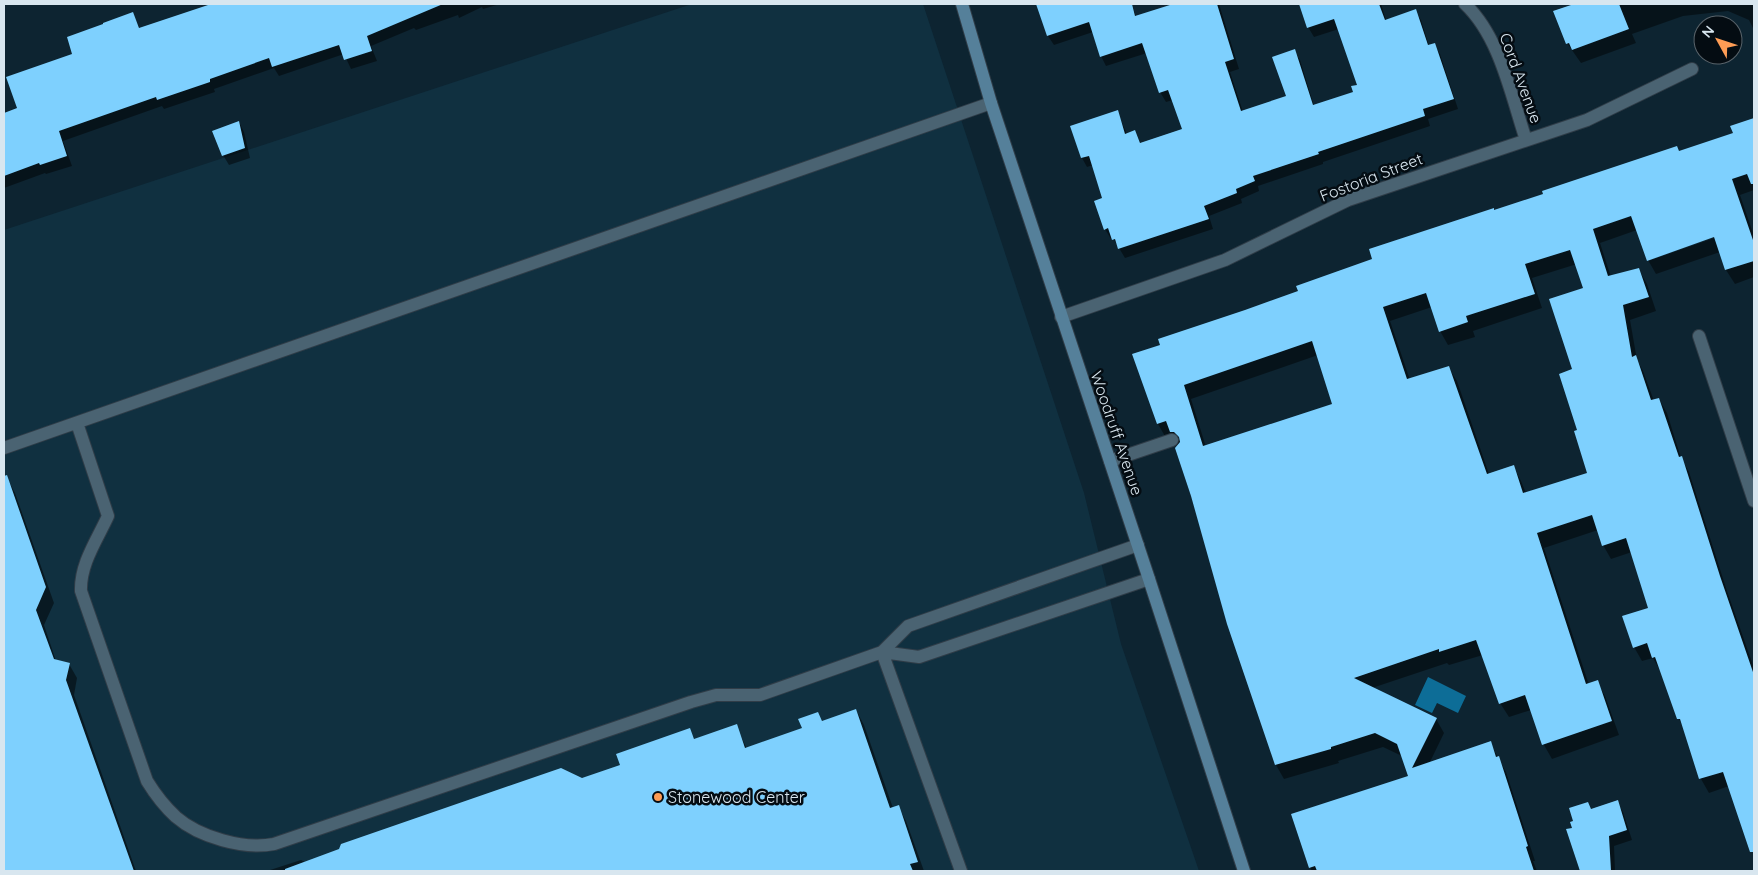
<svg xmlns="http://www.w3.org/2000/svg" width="1758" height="875" font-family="Quicksand,sans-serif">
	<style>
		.built { fill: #103040 }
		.water { fill: #0d6d97 }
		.shadow { fill: #0007; fill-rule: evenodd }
		.building { fill: #7ed0fe; fill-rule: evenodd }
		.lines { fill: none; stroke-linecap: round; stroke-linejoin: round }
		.lane-casing { stroke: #303d48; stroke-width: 14 }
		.street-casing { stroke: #303d48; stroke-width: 14 }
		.secondary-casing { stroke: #303d48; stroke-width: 14 }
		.lane { stroke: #4a6372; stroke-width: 12 }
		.street { stroke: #4a6372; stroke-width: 12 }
		.secondary { stroke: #55809a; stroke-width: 12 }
		.poi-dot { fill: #fd9c55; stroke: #040c12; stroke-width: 2 }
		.labels { text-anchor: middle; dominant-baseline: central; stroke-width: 5; stroke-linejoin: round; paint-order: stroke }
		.street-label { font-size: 16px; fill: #d8e6ef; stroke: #040c12 }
		.poi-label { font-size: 16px; fill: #d8e6ef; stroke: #040c12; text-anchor: start }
	</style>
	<rect width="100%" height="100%" fill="#0d2431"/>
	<path class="built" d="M692,4H923L1084,493L1121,644L1199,871H4V230Z"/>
	<path class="water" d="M1428,677L1466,696L1458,713L1437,703L1432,713L1415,705Z"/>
	<path class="shadow" d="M209,4H500L483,9L482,7L459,18L458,15L416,30L414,28L371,46L377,61L351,69L344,54L279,76L274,68L214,89L215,92L164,109L162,106L63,141L72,166L46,174L45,173L4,188V113L18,107L74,54L133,14L140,29L209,6Z
		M1037,4H1132L1136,17L1176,4H1219L1239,69L1230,72L1243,112L1287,97L1294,51L1300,60L1314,106L1355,92L1359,85L1339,29L1314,37L1308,27L1300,4H1381L1386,20L1415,11L1421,20L1429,46L1434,45L1440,54L1458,109L1428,119L1430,126L1323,162V164L1258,186L1259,191L1241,199L1242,203L1209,216L1213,229L1125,258L1113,238L1111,239L1105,229L1104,199L1093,165L1087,167L1082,158L1117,112L1127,134L1135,131L1141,144L1183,130L1173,100L1166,102L1160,92L1147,53L1106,66L1101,56L1093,32L1054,45L1048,36Z
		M1578,4H1754V30L1749,20L1728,11L1683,16L1632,34L1636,43L1581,63L1567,43L1555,12Z
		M1754,119V190L1740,195L1753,233H1754V277L1735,284L1726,270L1720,252L1656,274L1648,260L1637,230L1600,243L1611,277L1639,270L1647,284L1656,311L1630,320L1637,360L1643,371L1654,401L1659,399L1667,413L1681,458L1689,472L1727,591L1754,668V840L1751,841L1729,786L1709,793L1701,779L1685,730L1679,719L1661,672L1653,658L1642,661L1634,647L1650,608L1632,552L1611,559L1603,545L1598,530L1544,548L1589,685L1597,682L1605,696L1619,735L1552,759L1544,745L1531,710L1509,717L1500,703L1483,655L1449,665L1447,663L1372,688L1436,719L1444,733L1429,764L1490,743L1506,772L1535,861H1533L1537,871H1312L1310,867L1409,777L1402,756L1383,747L1338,761L1339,763L1284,779L1276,765L1228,623L1213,566L1176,448L1178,445L1173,436L1166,438L1158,424L1134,355L1161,346L1299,292L1374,260L1494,212L1734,133L1732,127ZM1720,234V236L1648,261V259ZM1577,264L1585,289L1574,370L1579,431L1589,474L1526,493L1521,481L1513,466L1489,474L1457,381L1448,367L1410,380L1390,321L1432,307L1440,331L1448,345L1475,337L1473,331L1542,308L1532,278ZM1318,355L1334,405L1206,447L1191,399Z
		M239,122L244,132L250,158L229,165L223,155Z
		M7,478L15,493L54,603L44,625L56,661L69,664L77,678L74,695L136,871H4V479Z
		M856,710L864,725L893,808L898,806L906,821L924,871H267L301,860L305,862L582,780L622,766L689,730L695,740L736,726L747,749L803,729L818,714L823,722Z
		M1617,802L1623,812L1632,840L1614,846L1615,871H1581L1568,830L1574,828L1591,810Z"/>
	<path class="building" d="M211,4H443L367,36L372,51L344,60L339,45L272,67L269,58L210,79V82L157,100L156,97L59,131L67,156L40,165L39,163L4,176V113L17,108L6,77L72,54L67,37L103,24V23L133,12L139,28Z
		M1036,4H1132L1135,16L1173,4H1217L1234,59L1225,62L1241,111L1286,96L1272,57L1295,49L1313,105L1353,92L1351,86L1357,85L1334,19L1307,28L1299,4H1379L1385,20L1416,9L1428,45L1435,43L1454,99L1423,109L1425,116L1318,152L1319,154L1253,176L1255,181L1236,189L1237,193L1204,206L1209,219L1118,249L1115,239L1112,240L1108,228L1104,230L1094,201L1102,198L1089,156L1081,158L1070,126L1118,110L1125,134L1135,130L1140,143L1182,129L1168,90L1159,93L1142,43L1100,57L1089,22L1047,36Z
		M1574,4H1619L1629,29L1572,50L1569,43L1566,44L1553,11Z
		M1754,118V184H1751L1747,174L1732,179L1754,243V261L1725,270L1714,237L1647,261L1631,216L1593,229L1608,276L1639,268L1649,297L1623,305L1632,357L1636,355L1651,400L1659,398L1679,457L1682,456L1720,576L1754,675V852H1750L1723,772L1699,779L1680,719H1677L1655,657L1652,658L1647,643L1633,648L1622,616L1648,608L1626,538L1602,546L1592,515L1537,533L1586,684L1598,680L1612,721L1542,745L1525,695L1499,704L1476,640L1439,652V649L1354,678L1437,718L1412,768L1491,741L1496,757L1499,756L1528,846L1526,847L1534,871H1317L1315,866L1309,868L1291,814L1408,776L1397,744L1375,733L1331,747V749L1275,765L1227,624L1191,496L1175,448L1180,442L1179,437L1174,432H1170L1166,421L1157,424L1132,354L1160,345L1158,339L1245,310L1298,291L1296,286L1372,259L1369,249L1494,208V210L1543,194L1542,191L1677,146L1679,151L1733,133L1730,126ZM1570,250L1583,288L1549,299L1572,369L1559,374L1577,430L1574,431L1587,473L1523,493L1514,465L1487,474L1449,366L1407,379L1383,307L1426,293L1439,332L1468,322L1466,316L1535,294L1525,264ZM1312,341L1332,404L1203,446L1184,385Z
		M239,121L245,148L222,156L212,131Z
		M7,475L46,587L36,610L54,659L70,663L66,680L134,871H4V476Z
		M856,709L890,808L899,805L918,862L910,864L913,871H285V869L339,849L341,844L561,768L582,778L620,765L616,754L690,728L694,739L737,724L745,748L802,728L798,719L818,712L822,721Z
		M1618,800L1627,830L1609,836L1611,871H1580L1566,829L1572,828L1570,822L1573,821L1569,808L1588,802L1591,809Z"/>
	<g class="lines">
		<g class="lane-casing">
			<path id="lane" d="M77,423L108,516C97,540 80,564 81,591L147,781C155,794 164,806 176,817C199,837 244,850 274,844L691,702L716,695H760L882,652L908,626L1138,545
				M4,448L991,103
				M1110,461L1172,440
				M882,652L919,657L1149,579
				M882,652L961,871"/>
		</g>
		<g class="street-casing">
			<path id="street" d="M1465,4C1500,37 1511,95 1526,140
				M1061,317L1225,260L1348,200L1587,120L1692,69
				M1699,336L1754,501"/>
		</g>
		<g class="secondary-casing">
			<path id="secondary" d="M962,4L991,103L1149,579L1244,871"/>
		</g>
		<use href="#lane" class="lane"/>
		<use href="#street" class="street"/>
		<use href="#secondary" class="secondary"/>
	</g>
	<circle class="poi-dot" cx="658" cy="797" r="5"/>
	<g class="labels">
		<g class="street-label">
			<text transform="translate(1521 78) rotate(70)">Cord Avenue</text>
			<text transform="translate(1371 177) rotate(-21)">Fostoria Street</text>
			<text transform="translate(1117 433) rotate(71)">Woodruff Avenue</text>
		</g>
		<g class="poi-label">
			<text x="668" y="797">Stonewood Center</text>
		</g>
	</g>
	<rect width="1758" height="875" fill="none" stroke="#d8e6ef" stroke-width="10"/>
	<g transform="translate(1718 40) rotate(310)"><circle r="24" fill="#040c12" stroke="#59636a"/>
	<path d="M0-4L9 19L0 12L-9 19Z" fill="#fd9c55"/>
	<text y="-8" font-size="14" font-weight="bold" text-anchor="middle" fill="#d8e6ef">N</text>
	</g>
</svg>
